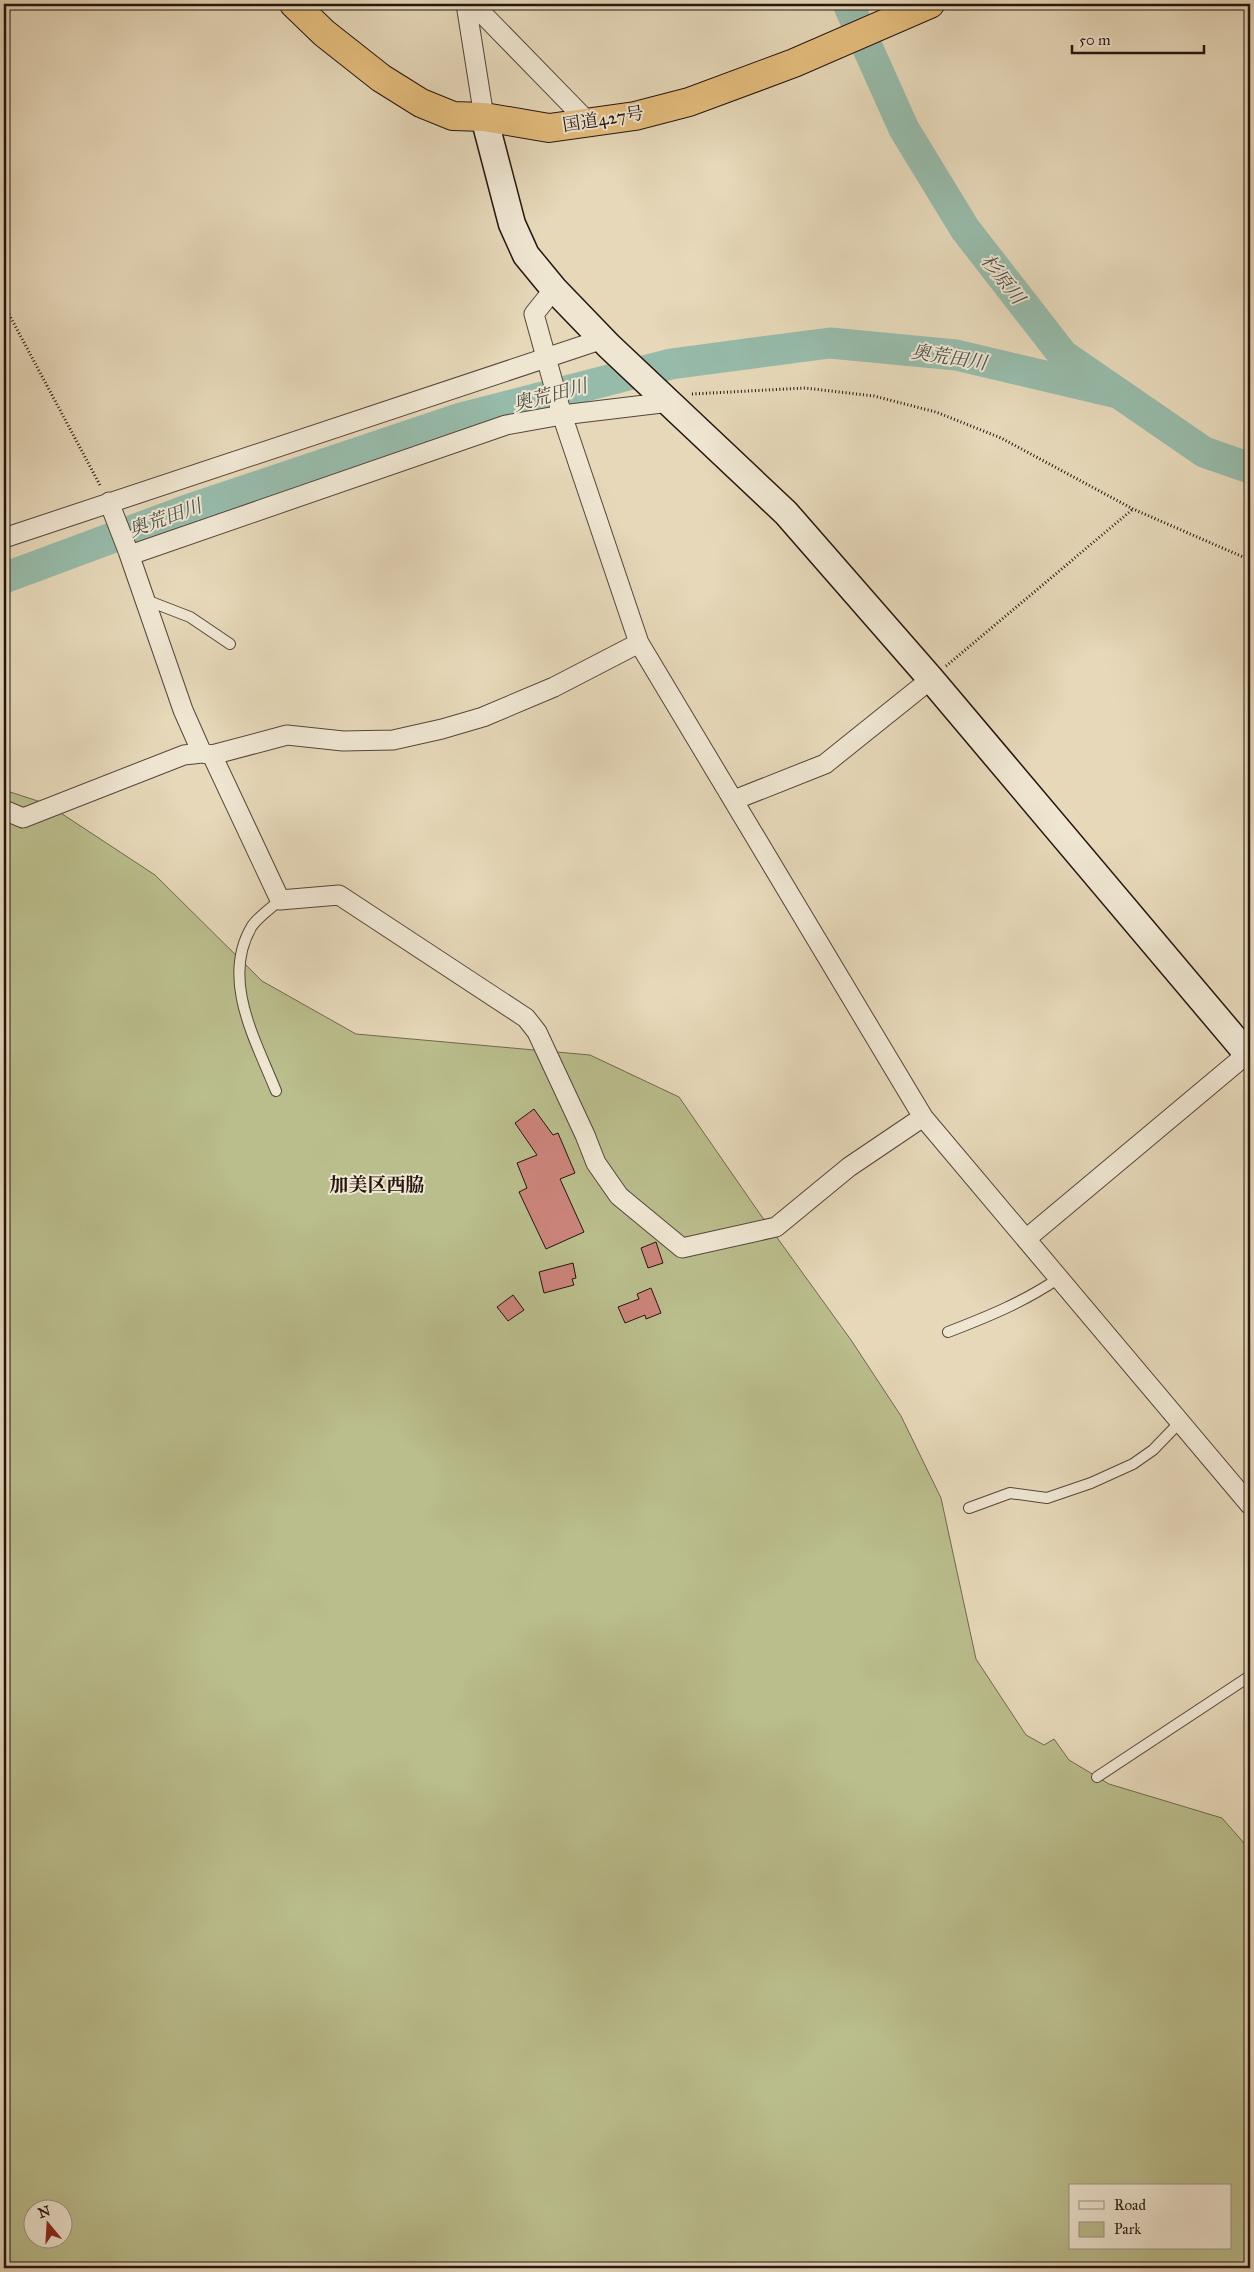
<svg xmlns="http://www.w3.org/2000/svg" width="1254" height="2272" font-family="'IM FELL Great Primer','Noto Serif JP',serif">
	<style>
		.green { fill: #babd8c; stroke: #70694e; fill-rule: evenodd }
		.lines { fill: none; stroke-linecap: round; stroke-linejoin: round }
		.river { stroke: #97bbaa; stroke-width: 31 }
		.building { fill: #cb847a; stroke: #25150f }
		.lane-casing { stroke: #55463a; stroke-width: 12 }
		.street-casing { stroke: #55463a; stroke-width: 21 }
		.secondary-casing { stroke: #25150f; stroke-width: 29 }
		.highway-casing { stroke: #25150f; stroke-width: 30 }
		.path { stroke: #25150f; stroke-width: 3; stroke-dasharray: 1 2.5; stroke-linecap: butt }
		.lane { stroke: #efe6d2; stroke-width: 10 }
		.street { stroke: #efe6d2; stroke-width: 19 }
		.secondary { stroke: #efe6d2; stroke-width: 26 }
		.highway { stroke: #e3bc7c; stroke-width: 28 }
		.labels { text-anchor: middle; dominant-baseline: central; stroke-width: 4; stroke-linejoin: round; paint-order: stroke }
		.street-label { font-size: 18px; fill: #25150f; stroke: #efe6d2 }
		.water-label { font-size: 19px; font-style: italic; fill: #4d4f45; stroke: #efe6d2 }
		.neighbourhood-label { font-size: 19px; font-weight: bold; fill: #25150f; stroke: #efe6d2 }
	</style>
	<rect width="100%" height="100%" fill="#e6d8b9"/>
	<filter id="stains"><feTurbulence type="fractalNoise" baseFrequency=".004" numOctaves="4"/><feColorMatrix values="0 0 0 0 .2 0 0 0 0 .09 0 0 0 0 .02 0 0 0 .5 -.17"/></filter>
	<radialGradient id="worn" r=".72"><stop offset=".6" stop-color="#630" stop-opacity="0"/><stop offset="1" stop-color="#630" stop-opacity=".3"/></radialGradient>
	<path class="green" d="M4,790L47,804L155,875L262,981L356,1034L590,1055L679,1097L760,1214L851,1340L901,1416L941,1498L976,1659L1026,1735L1044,1745L1054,1739L1069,1760L1109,1784L1222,1818L1250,1850V2268H4ZM1070,2186H1230V2248H1070ZM32,2210H62V2240H32Z"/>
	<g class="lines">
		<path class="river" d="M848,4L904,129L965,229L1063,355L1204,452L1250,468
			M4,578L187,510L461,418L671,364L830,343L956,355L1117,393"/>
	</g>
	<path class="building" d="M534,1109L553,1135L558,1133L575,1173L560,1179L584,1232L546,1249L519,1192L527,1188L517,1163L537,1155L515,1123Z
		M656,1242L663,1263L648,1268L641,1248Z
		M573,1263L576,1278L572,1279L574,1285L544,1293L539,1272Z
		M651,1288L661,1313L646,1319L645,1315L625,1323L618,1307L639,1299L637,1294Z
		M513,1295L524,1310L508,1321L497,1307Z"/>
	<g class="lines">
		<g class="lane-casing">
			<path id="lane" d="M146,600L190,617L230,644
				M276,1091C256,1041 220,979 252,926C258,917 271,908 280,900
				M948,1332C987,1317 1024,1302 1059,1278
				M969,1508L1010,1493L1047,1498L1091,1483L1133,1464L1153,1450L1181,1421
				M1097,1777L1250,1676"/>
		</g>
		<g class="street-casing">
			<path id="street" d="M466,4L484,117
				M473,4L590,124
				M554,289L534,314L562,415L639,643L923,1117L1250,1505
				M109,502L128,551L183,710L202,753
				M4,538L603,339
				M130,555L506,425L562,415L670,402
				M212,755L280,900L339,895L526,1018L537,1032L585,1135L596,1163L619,1196L682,1248L776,1227L849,1167L923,1117
				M734,800L825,764L931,679
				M4,810L23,818L184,755L202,753L212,755L287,735L343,741L393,740L442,729L483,717L554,687L639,643
				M1026,1239L1247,1054"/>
		</g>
		<g class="secondary-casing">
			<path id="secondary" d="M484,117L512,224L526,255L554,289L609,346L786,513L931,679L1250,1057"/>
		</g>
		<g class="highway-casing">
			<path id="highway" d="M294,4L324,33L381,78L421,103L453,116L484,117L549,128L635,116L689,102L794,63L930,4"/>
		</g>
		<path class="path" d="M4,305L101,487
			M692,394L805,388L874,396L936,412L1001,438L1133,509L1250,560
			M946,666L1133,509"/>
		<use href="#lane" class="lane"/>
		<use href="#street" class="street"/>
		<use href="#secondary" class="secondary"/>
		<use href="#highway" class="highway"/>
	</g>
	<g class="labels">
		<g class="street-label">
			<text transform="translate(603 119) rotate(-9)">国道427号</text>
		</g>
		<g class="water-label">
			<text transform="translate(1003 279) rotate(52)">杉原川</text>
			<text transform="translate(949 357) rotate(9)">奥荒田川</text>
			<text transform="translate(550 395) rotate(-15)">奥荒田川</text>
			<text transform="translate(165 518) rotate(-20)">奥荒田川</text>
		</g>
		<g class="neighbourhood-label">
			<text x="377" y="1184">加美区西脇</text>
		</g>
	</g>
	<rect width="1254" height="2272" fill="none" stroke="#e6d8b9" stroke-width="20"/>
	<rect x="5" y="5" width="1244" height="2262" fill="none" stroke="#25150f" stroke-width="2.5"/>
	<rect x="10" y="10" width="1234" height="2252" fill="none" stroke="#25150f"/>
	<rect x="1069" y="2184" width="162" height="65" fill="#efe6d2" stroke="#9e9284"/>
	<rect x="1079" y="2201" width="25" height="8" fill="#efe6d2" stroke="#9e9284"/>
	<text x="1114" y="2210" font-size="15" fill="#25150f">Road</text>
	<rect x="1079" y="2222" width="25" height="15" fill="#babd8c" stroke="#9e9284"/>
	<text x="1114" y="2234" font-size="15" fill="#25150f">Park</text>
	<g transform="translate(48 2224) rotate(342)"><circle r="24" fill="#efe6d2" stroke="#9e9284"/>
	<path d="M0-4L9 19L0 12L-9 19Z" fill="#8f2418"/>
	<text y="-8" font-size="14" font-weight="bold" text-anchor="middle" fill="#25150f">N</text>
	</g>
	<path d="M1072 45v8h132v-8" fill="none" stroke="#25150f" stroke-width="2.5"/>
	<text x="1079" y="45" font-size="15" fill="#25150f" stroke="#efe6d2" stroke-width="4" paint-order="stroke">50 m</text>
	<rect width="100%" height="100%" filter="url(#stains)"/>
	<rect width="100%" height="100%" fill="url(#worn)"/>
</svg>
